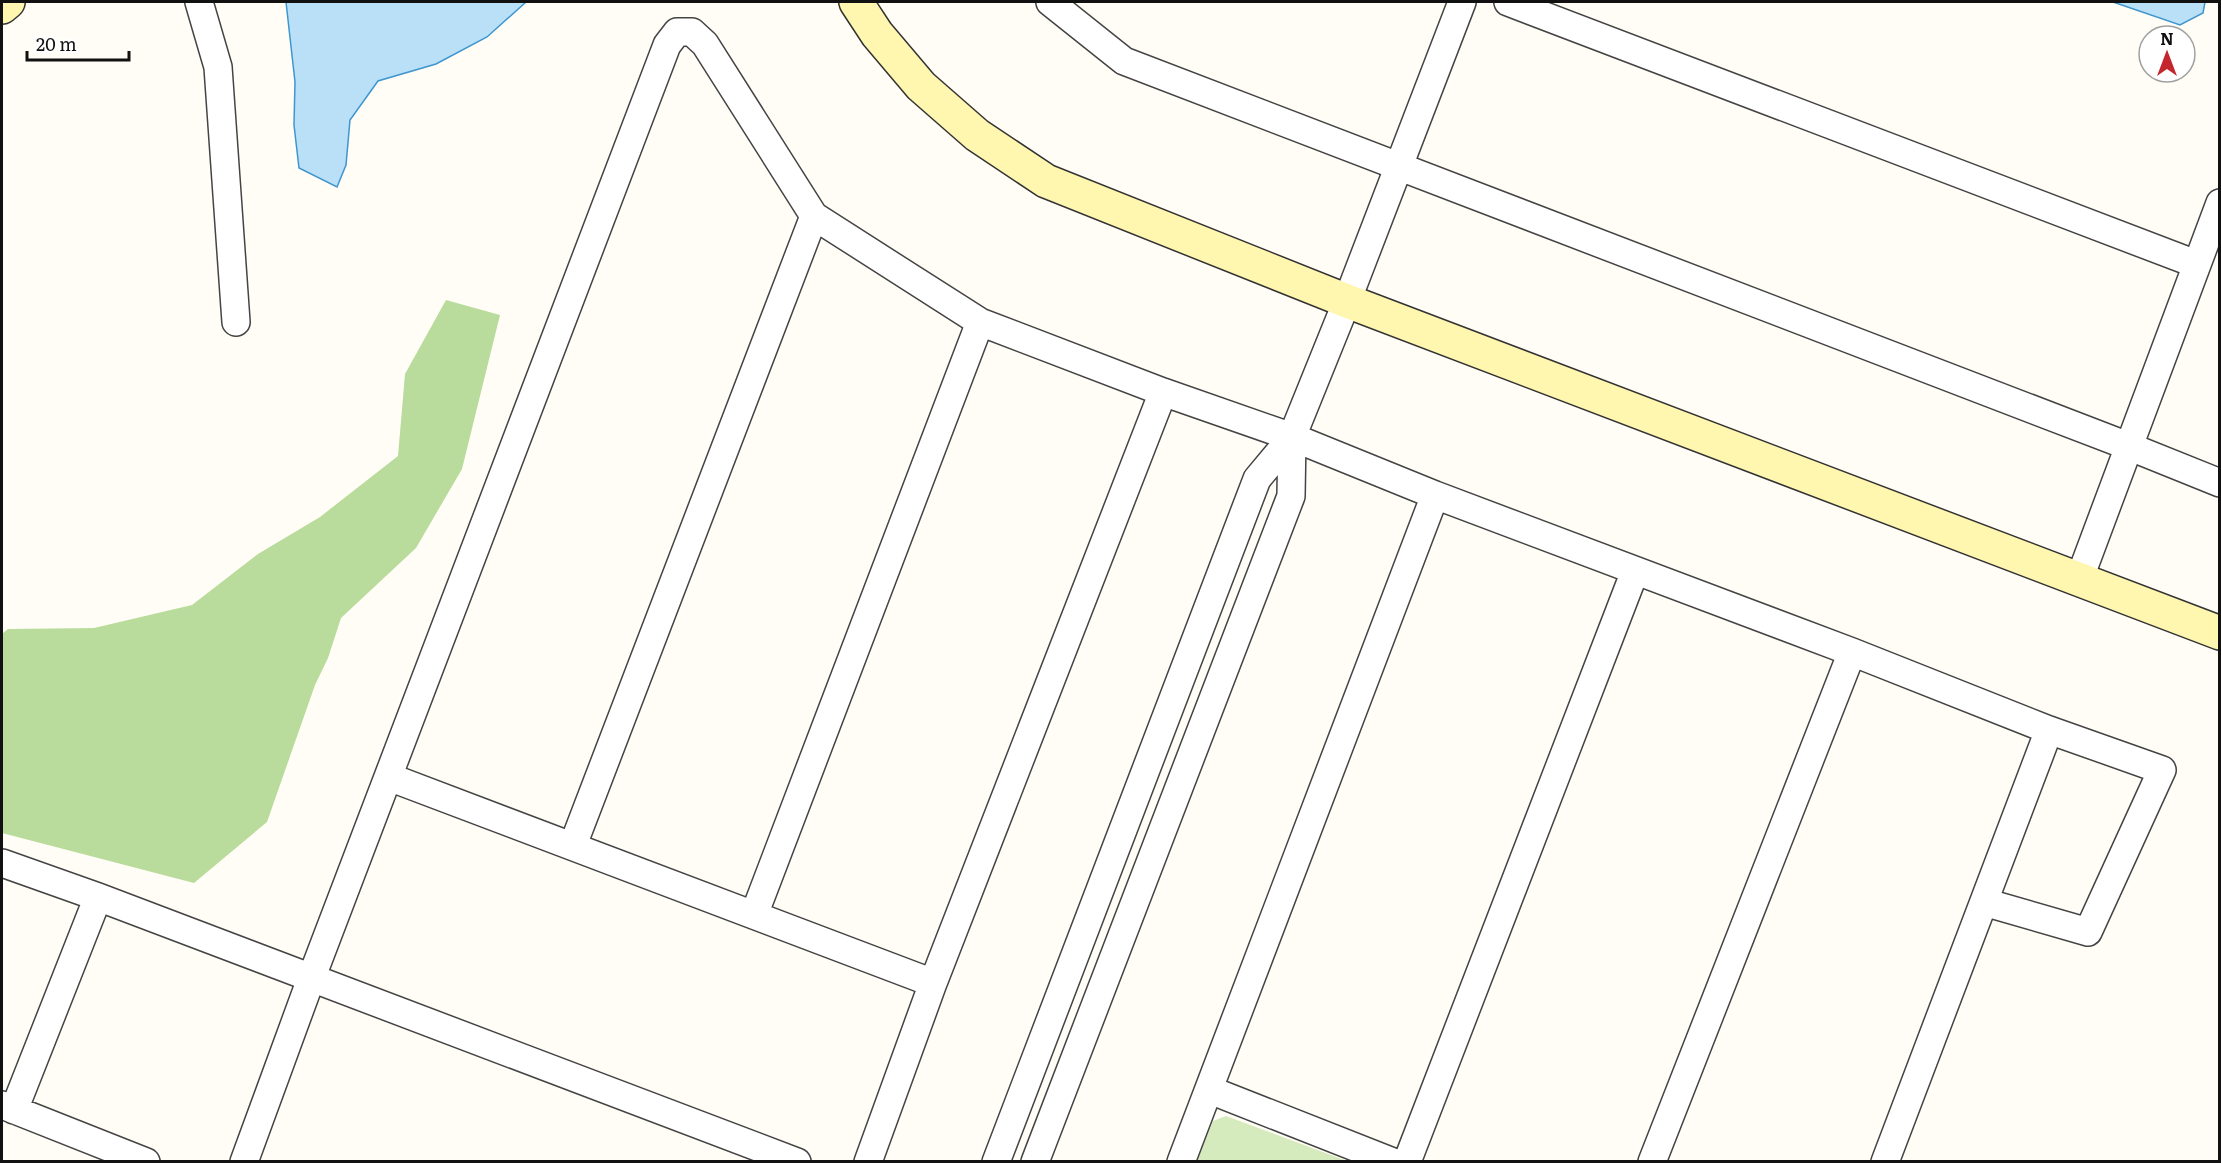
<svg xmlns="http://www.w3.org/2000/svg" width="2221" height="1163" font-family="Literata,serif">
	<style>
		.green { fill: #d5ebbd }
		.forest { fill: #b9dc9c }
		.water { fill: #b9e0f7; stroke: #3f96cf; stroke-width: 1.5 }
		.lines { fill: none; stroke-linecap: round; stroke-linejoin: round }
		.street-casing { stroke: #444; stroke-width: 30 }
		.secondary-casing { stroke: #333; stroke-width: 36 }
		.street { stroke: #fff; stroke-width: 27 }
		.secondary { stroke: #fff6b0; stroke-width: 33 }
	</style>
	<rect width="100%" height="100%" fill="#fffdf5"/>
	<path class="green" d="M1226,1116L1347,1161H1197L1213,1121Z"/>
	<path class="forest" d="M446,300L500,315L462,469L416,548L341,618L328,658L315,685L267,822L194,883L2,833V634L8,629L94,628L192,605L258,554L320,517L398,456L405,374Z"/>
	<path class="water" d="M286,2H526L487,37L436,64L378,81L350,120L346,165L337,187L299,168L294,125L295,82Z
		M2113,2H2205L2203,13L2180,25Z"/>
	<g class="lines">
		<g class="street-casing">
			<path id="street" d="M199,2L218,67L236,322
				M1050,2L1124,61L2128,446L2220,483
				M1508,2L2196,264
				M2079,580L2220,203
				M389,777L933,983
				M573,845L814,216
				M2,863L98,897L797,1162
				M754,915L980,322
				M1210,1090L1393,1162
				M2,1105L146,1162
				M14,1110L98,897
				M244,1162L311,979L667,45L677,32H692L705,44L814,216L980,322L1163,392L1292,437L1435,495L1852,652L2049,730L2162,770L2088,932L1984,902
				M868,1162L933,983L1163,392
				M996,1162L1257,479L1292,437L1347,301L1462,2
				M1035,1162L1291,496L1292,437
				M1181,1162L1435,495
				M1407,1162L1635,571
				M1652,1162L1852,652
				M1885,1162L2049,730"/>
		</g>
		<g class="secondary-casing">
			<path id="secondary" d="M856,2L877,34L921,86L977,135L1046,181L1347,301L2220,633
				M2,7L8,2"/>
		</g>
		<use href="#street" class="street"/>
		<use href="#secondary" class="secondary"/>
	</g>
	<rect width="2221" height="1163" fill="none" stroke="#111111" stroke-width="6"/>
	<g transform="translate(2167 54)"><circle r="28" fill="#ffffff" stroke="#a0a0a0" stroke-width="1.5"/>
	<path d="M0-4.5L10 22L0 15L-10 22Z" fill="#c4262e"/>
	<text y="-9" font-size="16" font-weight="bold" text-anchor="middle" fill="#111111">N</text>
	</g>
	<path d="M27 51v9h102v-9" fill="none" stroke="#111111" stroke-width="3"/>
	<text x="36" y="51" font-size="18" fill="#111111" stroke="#ffffff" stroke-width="4.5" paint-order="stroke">20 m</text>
</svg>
